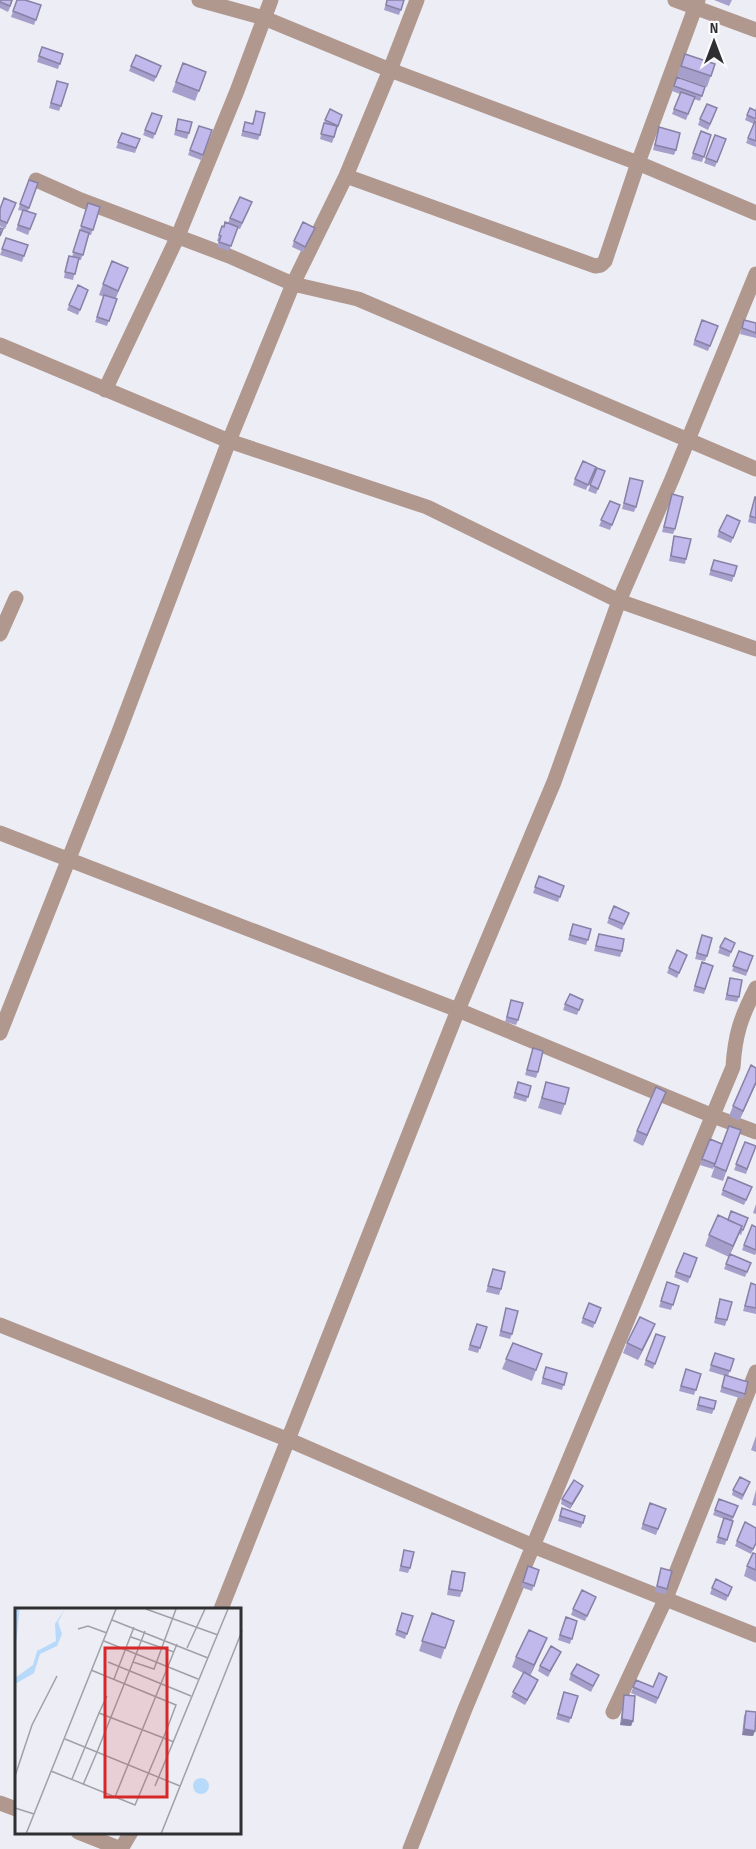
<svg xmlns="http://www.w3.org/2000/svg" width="756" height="1849" font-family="'Sofia Sans Condensed',sans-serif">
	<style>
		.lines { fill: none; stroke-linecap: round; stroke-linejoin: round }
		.minor { stroke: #b1988f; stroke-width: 15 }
		.wall { fill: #a69ecb }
		.shaded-wall { fill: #8781a5 }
		.building { fill: #c1b8ec; stroke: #8781a5; stroke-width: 1.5 }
		.inset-river { fill: none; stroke: #b7dafb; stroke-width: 3 }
		.inset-road { fill: none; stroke: #a0a1a7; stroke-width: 1.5 }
		.view { fill: #d62828; fill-opacity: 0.15; stroke: #d62828; stroke-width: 3 }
		.inset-edge { fill: none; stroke: #2f2f32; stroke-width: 3 }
	</style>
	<rect width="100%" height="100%" fill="#ecedf5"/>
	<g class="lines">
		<path class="minor" d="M199,0L264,18L390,70L638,163L756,213
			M417,0L390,70L346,176L595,266L601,265L605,261L638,163L698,0
			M675,0L756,30
			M36,180L81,200L229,256L293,284L358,299L756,469
			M0,345L229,441L427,507L619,601L756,649
			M105,390L178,236L237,91L271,0
			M0,634L16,598
			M0,833L458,1010L713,1116L756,1132
			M0,1033L117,737L229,441L293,284L346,176
			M0,1325L289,1440L533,1546L756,1635
			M221,1609L458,1010L554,782L619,601L672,479L756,274
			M613,1712L666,1598L756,1372
			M0,1803L16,1809
			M78,1832L121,1849
			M121,1849L131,1832
			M410,1849L465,1709L733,1067C735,1034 741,1017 756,988"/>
	</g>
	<path class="wall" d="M0,0H13L8,12L0,8Z
		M17,0L41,5L34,25L11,17Z
		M387,0H404L399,15L384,10Z
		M714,0H732L729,6Z
		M42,47L63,54L58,69L37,62Z
		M685,54L715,64L707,87L677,76Z
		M183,63L206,72L195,101L172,92Z
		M131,66L159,71L154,82L129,71Z
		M677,77L705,87L700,101L694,99L686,120L672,114L680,94L672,91Z
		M57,81L61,106L59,111L49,108Z
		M756,107L755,121L756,147L746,143L754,124L745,120L750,108L755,110Z
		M256,111L260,135L258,140L241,136L245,122L252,124Z
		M152,113L162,116L153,139L143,135Z
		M715,114L708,130L698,125L700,119Z
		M342,115L332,143L320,139L325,120Z
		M178,119L189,133L187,139L174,135Z
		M199,126L212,130L201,160L188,155Z
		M659,127L676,150L674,155L653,150Z
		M701,131L711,135L702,162L691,159Z
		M122,133L140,139L135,153L116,148Z
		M715,135L726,139L715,167L704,163Z
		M29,180L38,183L28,211L36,214L28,235L16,230L23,211L18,210Z
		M16,203L5,229L0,226V209Z
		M88,203L100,207L91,235H89L81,260H78L73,280L64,278L67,261L69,256L72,257Z
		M250,208L240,229L237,228L229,251L217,247L219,241H217L222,226L224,227L228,223L230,218Z
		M315,228L303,252L292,247L294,241Z
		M6,238L28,245L22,262L0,255Z
		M128,268L116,298L117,299L107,326L95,322L104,297L99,295L103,284Z
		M78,285L88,290L78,315L67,310Z
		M702,320L718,326L708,351L693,345Z
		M744,320L756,323V338L740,334Z
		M596,467L586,490L573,485L575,479Z
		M597,468L605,471L596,494L588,491Z
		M630,478L636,507L634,512L622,509Z
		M672,494L675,529L673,534L662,532Z
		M755,497H756V524L748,522Z
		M610,501L620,505L610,530L599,526Z
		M740,521L731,543L717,537L719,531Z
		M674,536L686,559L685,564L669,561Z
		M714,560L737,566L732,582L709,575Z
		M539,876L564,886L558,902L533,893Z
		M614,906L629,913L622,930L607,923Z
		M573,924L591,929L586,945L568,940Z
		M599,934L622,951L620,957L594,951Z
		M702,935L707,956L705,961L695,959Z
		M720,947L733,948L729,957L718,953Z
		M739,951L753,956L746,976L732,971Z
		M685,960L677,978L667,973L669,968Z
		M702,962L713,966L704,994L693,991Z
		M730,978L739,997L737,1002L725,1000Z
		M511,1000L518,1020L516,1025L505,1022Z
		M565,1004L581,1005L577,1015L563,1010Z
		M533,1048L538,1072L536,1078L525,1075Z
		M756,1068V1084L739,1121L729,1116L733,1106Z
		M518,1082L531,1086L526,1102L513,1098Z
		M546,1082L565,1104L561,1115L538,1108Z
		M666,1092L643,1146L633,1141L637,1131Z
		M729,1126L741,1130L723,1181L711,1177Z
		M710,1139L722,1144L713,1169L700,1165Z
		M745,1142L756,1146L746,1174L734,1170Z
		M728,1177L752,1187L744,1205L721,1195Z
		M756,1204V1214L753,1213Z
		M748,1218L741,1235L739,1234L730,1254L751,1263L745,1277L724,1269L729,1257L705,1246L709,1235L728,1220Z
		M756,1227V1253L755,1255L742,1250L744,1245Z
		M684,1253L697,1258L688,1283L674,1277Z
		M493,1269L501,1289L499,1295L486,1292Z
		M667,1282L679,1286L671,1310L659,1307Z
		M751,1283L756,1285V1314L743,1311Z
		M720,1299L727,1320L725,1326L714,1323Z
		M589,1303L601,1308L593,1328L581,1323Z
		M506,1308L512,1334L510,1339L499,1336Z
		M477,1324L487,1327L478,1353L468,1350Z
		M651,1334L638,1360L623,1353L627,1343Z
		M656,1334L665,1337L653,1369L644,1365Z
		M513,1343L542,1354L532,1381L502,1369Z
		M715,1353L734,1359L728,1376L748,1382L743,1399L720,1392L725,1376L709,1371Z
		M546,1367L567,1373L562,1390L541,1384Z
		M686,1369L701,1374L694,1395L679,1391Z
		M700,1397L714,1409L712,1414L696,1410Z
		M756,1436V1452L751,1450Z
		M748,1487L742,1500L732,1495L733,1490Z
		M756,1490V1506L752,1505Z
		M581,1491L570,1509L561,1504L562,1499Z
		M719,1499L738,1506L732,1521H733L725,1545L716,1543L724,1519L713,1515Z
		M650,1503L666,1509L656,1535L641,1529Z
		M562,1508L585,1516L581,1528L558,1521Z
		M756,1528V1544L751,1554L735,1546L737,1541Z
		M404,1550L410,1568L408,1573L399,1571Z
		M756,1554V1582L744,1576L747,1566Z
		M528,1566L539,1570L532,1591L521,1587Z
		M661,1568L667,1589L666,1594L655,1592Z
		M452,1571L462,1591L460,1597L447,1595L450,1576Z
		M712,1588L730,1592L726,1601L710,1594Z
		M594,1602L585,1621L571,1615L573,1609Z
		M402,1613L413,1616L405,1639L395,1635Z
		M432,1613L454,1621L441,1659L419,1651Z
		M566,1617L577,1621L570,1644L558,1640Z
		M547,1638L530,1676L536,1686L525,1705L511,1697L523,1673L512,1667L516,1657Z
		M561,1652L548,1677L538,1671L540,1666Z
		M571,1674L599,1675L591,1692L569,1680Z
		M667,1677L656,1704L631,1693L636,1680L653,1687Z
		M564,1692L578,1696L569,1723L556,1719Z
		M624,1695L633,1721L631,1726L620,1725L623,1701Z
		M746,1711L755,1731L753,1736L742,1735L744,1716Z"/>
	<path class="shaded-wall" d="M756,1082V1084L739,1121L743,1111Z
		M666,1092L662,1102L643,1146L647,1135Z
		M742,1226L738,1237L729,1257L733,1246Z
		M655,1324L651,1334L638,1360L642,1350Z
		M583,1486L581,1491L570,1509L572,1504Z
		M547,1638L543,1648L530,1676L534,1665Z
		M622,1719L633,1721L631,1726L620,1725Z
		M744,1729L755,1731L753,1736L742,1735Z"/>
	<path class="building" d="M0,0H12L10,6L0,2Z
		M17,0H25L41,5L36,20L13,11Z
		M387,0H404L401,10L386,5Z
		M42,47L63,54L60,64L39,56Z
		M685,54L715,64L711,76L681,66Z
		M136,55L161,66L156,77L131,66Z
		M183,63L206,72L199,91L176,82Z
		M677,77L705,87L702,96L674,86Z
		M57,81L68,84L61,106L51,103Z
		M681,92L695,97L688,114L674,109Z
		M707,104L717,108L710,124L700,119Z
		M750,108L756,111V119L747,115Z
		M330,109L342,115L338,126L325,120Z
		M256,111L265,113L260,135L243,131L245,122L253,124Z
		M152,113L162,116L155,134L145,130Z
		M178,119L192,122L189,133L176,130Z
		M755,121L756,122V141L748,138Z
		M324,123L337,126L334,137L321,134Z
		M199,126L212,130L203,155L190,150Z
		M659,127L680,133L676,150L655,145Z
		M701,131L711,135L704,157L693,153Z
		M122,133L140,139L136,148L118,142Z
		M715,135L726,139L717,162L706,158Z
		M29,180L38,183L29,208L20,204Z
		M240,197L252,202L242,223L230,218Z
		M4,198L16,203L7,223L0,220V209Z
		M88,203L100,207L93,230L81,226Z
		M23,210L36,214L30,229L18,225Z
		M225,222L238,227L231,246L219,242L221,236L219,235L222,226L224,227Z
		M303,222L315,228L305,247L294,241Z
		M0,228L3,229L0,236Z
		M80,230L89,233L83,255L73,252Z
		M6,238L28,245L24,256L2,249Z
		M69,256L79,258L75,274L65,272Z
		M112,261L128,268L118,291L103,284Z
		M78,285L88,290L80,310L69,305Z
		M104,295L117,299L109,321L97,317Z
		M702,320L718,326L710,346L695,340Z
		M744,320L756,323V333L742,328Z
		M583,461L596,467L588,485L575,479Z
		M597,468L605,471L598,489L590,485Z
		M630,478L643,481L636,507L624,503Z
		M672,494L683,497L675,529L664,527Z
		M755,497H756V518L750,516Z
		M610,501L620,505L612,525L601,520Z
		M727,515L740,521L733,538L719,531Z
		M674,536L691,539L686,559L671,556Z
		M714,560L737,566L734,576L711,570Z
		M539,876L564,886L560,897L535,887Z
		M614,906L629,913L624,924L609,918Z
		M573,924L591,929L588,940L570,935Z
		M599,934L624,939L622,951L596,946Z
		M702,935L712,938L707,956L697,953Z
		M725,938L735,943L731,952L720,947Z
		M677,950L687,955L679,973L669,968Z
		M739,951L753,956L747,971L733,966Z
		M702,962L713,966L705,989L695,986Z
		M730,978L742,980L739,997L727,995Z
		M570,994L583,1000L579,1010L565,1004Z
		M511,1000L523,1003L518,1020L507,1017Z
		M533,1048L543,1051L538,1072L527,1070Z
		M751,1065L756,1068V1082L743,1111L733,1106Z
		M518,1082L531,1086L528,1097L515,1093Z
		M546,1082L569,1088L565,1104L542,1098Z
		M656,1087L666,1092L647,1135L637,1131Z
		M729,1126L741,1130L726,1171L714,1166Z
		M710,1139L722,1144L715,1164L702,1159Z
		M745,1142L756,1146L747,1169L736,1164Z
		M728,1177L752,1187L746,1200L723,1190Z
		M731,1211L748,1218L743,1230L741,1229L742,1226L728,1220Z
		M718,1215L742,1226L733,1246L709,1235Z
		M752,1225L756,1227V1250L744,1245Z
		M684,1253L697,1258L690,1277L676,1272Z
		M730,1254L751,1263L747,1272L726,1264Z
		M493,1269L505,1272L501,1289L488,1286Z
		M667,1282L679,1286L673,1305L661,1301Z
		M751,1283L756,1285V1308L745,1306Z
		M720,1299L732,1302L727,1320L716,1318Z
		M589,1303L601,1308L595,1323L583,1318Z
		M506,1308L518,1311L512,1334L501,1331Z
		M640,1317L655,1324L642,1350L627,1343Z
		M477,1324L487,1327L480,1348L470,1345Z
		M656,1334L665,1337L655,1364L646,1360Z
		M513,1343L542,1354L536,1370L506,1359Z
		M715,1353L734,1359L730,1371L711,1365Z
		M546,1367L567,1373L564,1385L543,1378Z
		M686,1369L701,1374L696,1390L681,1386Z
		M725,1375L748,1382L745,1394L722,1387Z
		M700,1397L716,1401L714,1409L698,1405Z
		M740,1477L750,1482L743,1495L733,1490Z
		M574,1480L583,1486L572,1504L562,1499Z
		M719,1499L738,1506L733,1517L715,1510Z
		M650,1503L666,1509L658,1529L643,1524Z
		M562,1508L585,1516L583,1523L560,1516Z
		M724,1518L733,1521L727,1540L718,1537Z
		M745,1522L756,1528V1543L753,1549L737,1541Z
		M404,1550L414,1552L410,1568L401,1566Z
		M753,1553L756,1554V1570L747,1566Z
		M528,1566L539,1570L534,1586L523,1582Z
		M661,1568L672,1571L667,1589L657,1586Z
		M452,1571L465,1573L462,1591L449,1589Z
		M716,1579L732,1587L728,1596L712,1588Z
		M582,1590L596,1597L587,1616L573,1609Z
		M402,1613L413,1616L407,1634L397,1630Z
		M432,1613L454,1621L445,1648L422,1641Z
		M566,1617L577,1621L572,1639L560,1635Z
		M529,1630L547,1638L534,1665L516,1657Z
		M551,1646L561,1652L550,1671L540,1666Z
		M577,1664L599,1675L593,1686L571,1674Z
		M524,1672L538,1680L527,1700L513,1692Z
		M659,1673L667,1677L658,1698L633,1687L636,1680L653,1687Z
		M564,1692L578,1696L571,1718L558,1714Z
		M624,1695L635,1696L633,1721L622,1719Z
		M746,1711L756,1712L755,1731L744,1729Z"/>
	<g transform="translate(15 1608)">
		<rect width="226" height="226" fill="#ecedf5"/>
		<path d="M50,1L43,14L47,26L42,38L25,46L19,65L0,76V70L18,57L22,43L41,33L40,16ZM178 178a8 8 0 1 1 16 0a8 8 0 1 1-16 0Z" fill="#b7dafb"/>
		<path class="inset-river" d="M0,32L3,1"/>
		<path class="inset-road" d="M131,1L203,27M97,12L193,50M63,21L73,18L92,25M130,23L118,54L139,61L161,1M116,29L159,44M89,33L183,71M172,40L190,1M93,54L176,88M99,71L119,19M92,88L84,105L159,134M50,131L165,178M82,144L118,54M36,163L120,197L150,126L161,97L76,62M0,168L17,117L42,68M57,171L84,105M68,177L82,144M140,178L213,1M100,189L162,36M0,200L19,206M11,226L101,1M146,226L227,23"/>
		<path class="view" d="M90,40H152V189H90Z"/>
		<rect width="226" height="226" class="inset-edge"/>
	</g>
	<g transform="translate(714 42)" stroke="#fbfbfe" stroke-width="4.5" paint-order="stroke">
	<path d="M0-4.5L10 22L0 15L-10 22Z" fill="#2f2f32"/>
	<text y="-9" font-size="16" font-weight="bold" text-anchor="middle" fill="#2f2f32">N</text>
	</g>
</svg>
